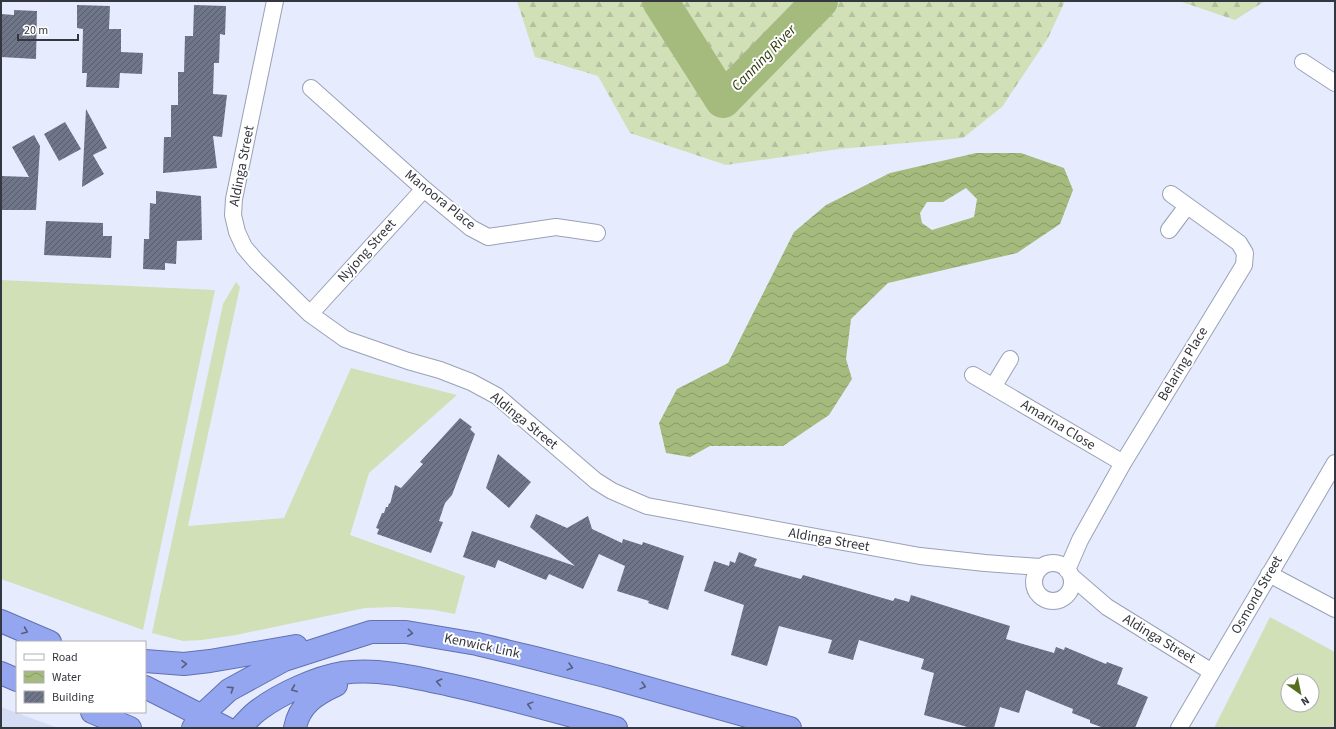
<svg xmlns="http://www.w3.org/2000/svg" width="1336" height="729" font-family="'Source Sans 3',sans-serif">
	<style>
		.built { fill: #d5ddf4 }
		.grass { fill: #d1e0b7; fill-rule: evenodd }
		.forest { fill: url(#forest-firs) }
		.water { fill: url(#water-waves); fill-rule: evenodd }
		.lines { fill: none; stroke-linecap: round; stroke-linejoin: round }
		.river { stroke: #a5bb7e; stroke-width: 36 }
		.building { fill: url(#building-hatch) }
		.minor-casing { stroke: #9aa1b6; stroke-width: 18 }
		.trunk-casing { stroke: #6171b0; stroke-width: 24 }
		.minor { stroke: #fff; stroke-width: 16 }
		.trunk { stroke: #94a6f0; stroke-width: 22 }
		.oneway { stroke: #565e7d }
		.labels { text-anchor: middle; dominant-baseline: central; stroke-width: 4; stroke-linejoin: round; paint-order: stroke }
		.street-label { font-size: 14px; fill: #34373f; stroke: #fff }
		.water-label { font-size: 15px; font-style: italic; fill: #2c3a0c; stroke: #fff }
	</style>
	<defs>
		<pattern id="forest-firs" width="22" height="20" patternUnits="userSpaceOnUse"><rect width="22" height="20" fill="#d1e0b7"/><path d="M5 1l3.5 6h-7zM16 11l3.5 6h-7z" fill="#b4c19e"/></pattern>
		<pattern id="water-waves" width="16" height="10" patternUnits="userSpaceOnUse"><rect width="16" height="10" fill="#a5bb7e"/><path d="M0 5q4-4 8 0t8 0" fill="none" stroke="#879969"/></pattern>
		<pattern id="building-hatch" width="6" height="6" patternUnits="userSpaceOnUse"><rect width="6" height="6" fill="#70768a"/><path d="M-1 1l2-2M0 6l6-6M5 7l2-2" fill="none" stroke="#585c6c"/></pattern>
	</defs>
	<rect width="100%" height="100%" fill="#e6ecfe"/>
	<path class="built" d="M1,707L58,728H1Z"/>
	<path class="grass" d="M1,280L215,290L143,630L1,579Z
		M236,282L240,287L188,526L284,518L351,368L457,395L369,473L350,535L465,576L455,614L434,610L397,607L365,608L236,635L202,640L183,641L152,633L223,304Z
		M1270,617L1335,652V728H1214ZM1288,681H1312V705H1288Z"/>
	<path class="forest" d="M517,1H1065L1048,38L1002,107L963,138L839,149L726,165L630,133L598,76L535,57Z
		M1179,1H1265L1235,20Z"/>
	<path class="water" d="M976,153H1021L1064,168L1073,190L1060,224L1017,253L888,283L851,319L846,359L852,379L829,415L783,446H710L690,457L666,453L659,423L677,389L728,363L794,232L826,205L890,173ZM966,188L977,199L974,217L932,230L922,223L920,213L927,202H943Z"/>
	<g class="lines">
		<path class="river" d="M660,1L723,100L820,1"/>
	</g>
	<path class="building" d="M77,5L110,6L109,29H121V52L143,53L142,74L120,73L119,88L86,87L87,73H82L83,29L77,28Z
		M194,5L226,6L225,35L220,34L219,63H214L213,94L227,95L222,137L213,136L217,168L163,173L164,137H171V105H178V72H184L185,36H193Z
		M14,10L37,11L36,59L1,57V14L14,15Z
		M86,109L107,148L93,155L104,174L82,187Z
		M65,122L81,149L59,161L44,134Z
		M34,135L40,146L36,210H1V176L29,177L12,147Z
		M156,191L201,196L202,240L177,241L176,264L165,263V270L143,269L144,239H149L150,203L156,204Z
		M46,221L103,223V236H112L111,258L44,255Z
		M460,418L472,427L470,429L475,434L452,495L445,503L439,521L443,522L431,553L377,534L379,529L376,528L382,513H384L386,507H388L389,503L390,504L395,485L401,488L423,464L420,462Z
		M498,454L531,482L509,508L486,488Z
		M536,514L567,528L588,516L592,529L622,543L623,539L642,545L643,542L684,556L668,610L648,603L649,601L617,591L625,566L599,554L583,589L549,574L546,580L498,560L495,568L463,557L472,531L575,566L530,527Z
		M739,552L757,559L754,566L797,578L801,579L803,575L893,601L895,598L909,602L911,595L1010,626L1006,639L1054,653L1056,647L1064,650L1065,647L1106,664L1107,662L1123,668L1117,684L1148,697L1135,728H1104L1090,723V720L1072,713L1073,709L1026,690L1019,713L1000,707L994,728H971L924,715L934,673L921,669L924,659L859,640L853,660L828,653L832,640L779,626L767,666L731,655L744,605L704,591L714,561L729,566L730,561L735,563Z"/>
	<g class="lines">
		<g class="minor-casing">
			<path id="minor" d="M275,1L234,199L233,215L237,232L244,247L256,261L310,314L345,339L408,361L440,370L471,382L497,396L596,481L612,491L647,506L920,556L985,563L1040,567
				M1303,62L1335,83
				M311,88L424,189L471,228L488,237L556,227L597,233
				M1169,230L1187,206
				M310,314L424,189
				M973,375L1123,463
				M993,387L1010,359
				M1034 582a19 19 0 1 1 38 0a19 19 0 1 1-38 0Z
				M1067,570L1080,540L1123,463L1244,265L1245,253L1239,243L1171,194
				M1269,574L1335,609
				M1071,576L1107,607L1212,672
				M1179,728L1335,463"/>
		</g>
		<g class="trunk-casing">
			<path id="trunk" d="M1,621L50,642
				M145,661L184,664L210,661L296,646
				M1,673L17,680
				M145,687L226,728
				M92,712L130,728
				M193,728L202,715L229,690L284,660L371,632H406L477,644L535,658L605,676L790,728
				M240,728C246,722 252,714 260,709C280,694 317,677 342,673C379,668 414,677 450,685C506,697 561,713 616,728
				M295,728C299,705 316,694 336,685"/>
		</g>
		<use href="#minor" class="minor"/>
		<use href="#trunk" class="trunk"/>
	</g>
	<defs><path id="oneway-chevron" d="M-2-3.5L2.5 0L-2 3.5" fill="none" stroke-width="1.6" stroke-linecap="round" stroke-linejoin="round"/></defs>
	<g class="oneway">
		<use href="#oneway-chevron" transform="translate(25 631) rotate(23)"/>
		<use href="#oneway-chevron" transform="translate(410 633) rotate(7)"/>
		<use href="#oneway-chevron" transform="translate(184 664) rotate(-1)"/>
		<use href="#oneway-chevron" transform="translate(570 667) rotate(15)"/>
		<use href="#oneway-chevron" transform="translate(439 682) rotate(-168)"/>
		<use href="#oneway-chevron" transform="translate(643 686) rotate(15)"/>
		<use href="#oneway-chevron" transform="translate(231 689) rotate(-34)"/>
		<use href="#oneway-chevron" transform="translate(294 689) rotate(158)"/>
		<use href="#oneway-chevron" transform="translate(530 705) rotate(-165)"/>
	</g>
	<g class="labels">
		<g class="street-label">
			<text transform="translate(242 166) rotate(-79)">Aldinga Street</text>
			<text transform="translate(440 200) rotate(39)">Manoora Place</text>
			<text transform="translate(367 251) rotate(-48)">Nyjong Street</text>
			<text transform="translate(1183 364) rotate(-59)">Belaring Place</text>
			<text transform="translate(524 421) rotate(39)">Aldinga Street</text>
			<text transform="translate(1058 425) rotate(31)">Amarina Close</text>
			<text transform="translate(829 540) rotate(10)">Aldinga Street</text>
			<text transform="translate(1257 595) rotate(-60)">Osmond Street</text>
			<text transform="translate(1159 639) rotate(31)">Aldinga Street</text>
			<text transform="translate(482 646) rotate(12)">Kenwick Link</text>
		</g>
		<g class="water-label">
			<text transform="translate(764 58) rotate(-46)">Canning River</text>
		</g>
	</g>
	<rect width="1336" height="729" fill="none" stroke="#34373f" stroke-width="4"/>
	<rect x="16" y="641" width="130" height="72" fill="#ffffff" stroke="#aeafb2"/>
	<rect x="24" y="654" width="20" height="6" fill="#ffffff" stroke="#aeafb2"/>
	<text x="52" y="661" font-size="12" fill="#34373f">Road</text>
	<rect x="24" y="671" width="20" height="12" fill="url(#water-waves)" stroke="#aeafb2"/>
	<text x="52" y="681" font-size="12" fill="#34373f">Water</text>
	<rect x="24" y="691" width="20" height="12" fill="url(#building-hatch)" stroke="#aeafb2"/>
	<text x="52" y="701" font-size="12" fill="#34373f">Building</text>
	<g transform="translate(1300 693) rotate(147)"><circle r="19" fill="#ffffff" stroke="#aeafb2"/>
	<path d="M0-3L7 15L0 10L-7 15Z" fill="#576e1e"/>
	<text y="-6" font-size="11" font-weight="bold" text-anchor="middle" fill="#34373f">N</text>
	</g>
	<path d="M18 34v6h60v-6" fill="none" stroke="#34373f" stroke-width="2"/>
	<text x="24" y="34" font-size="12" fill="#34373f" stroke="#ffffff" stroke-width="3" paint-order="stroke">20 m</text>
</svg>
